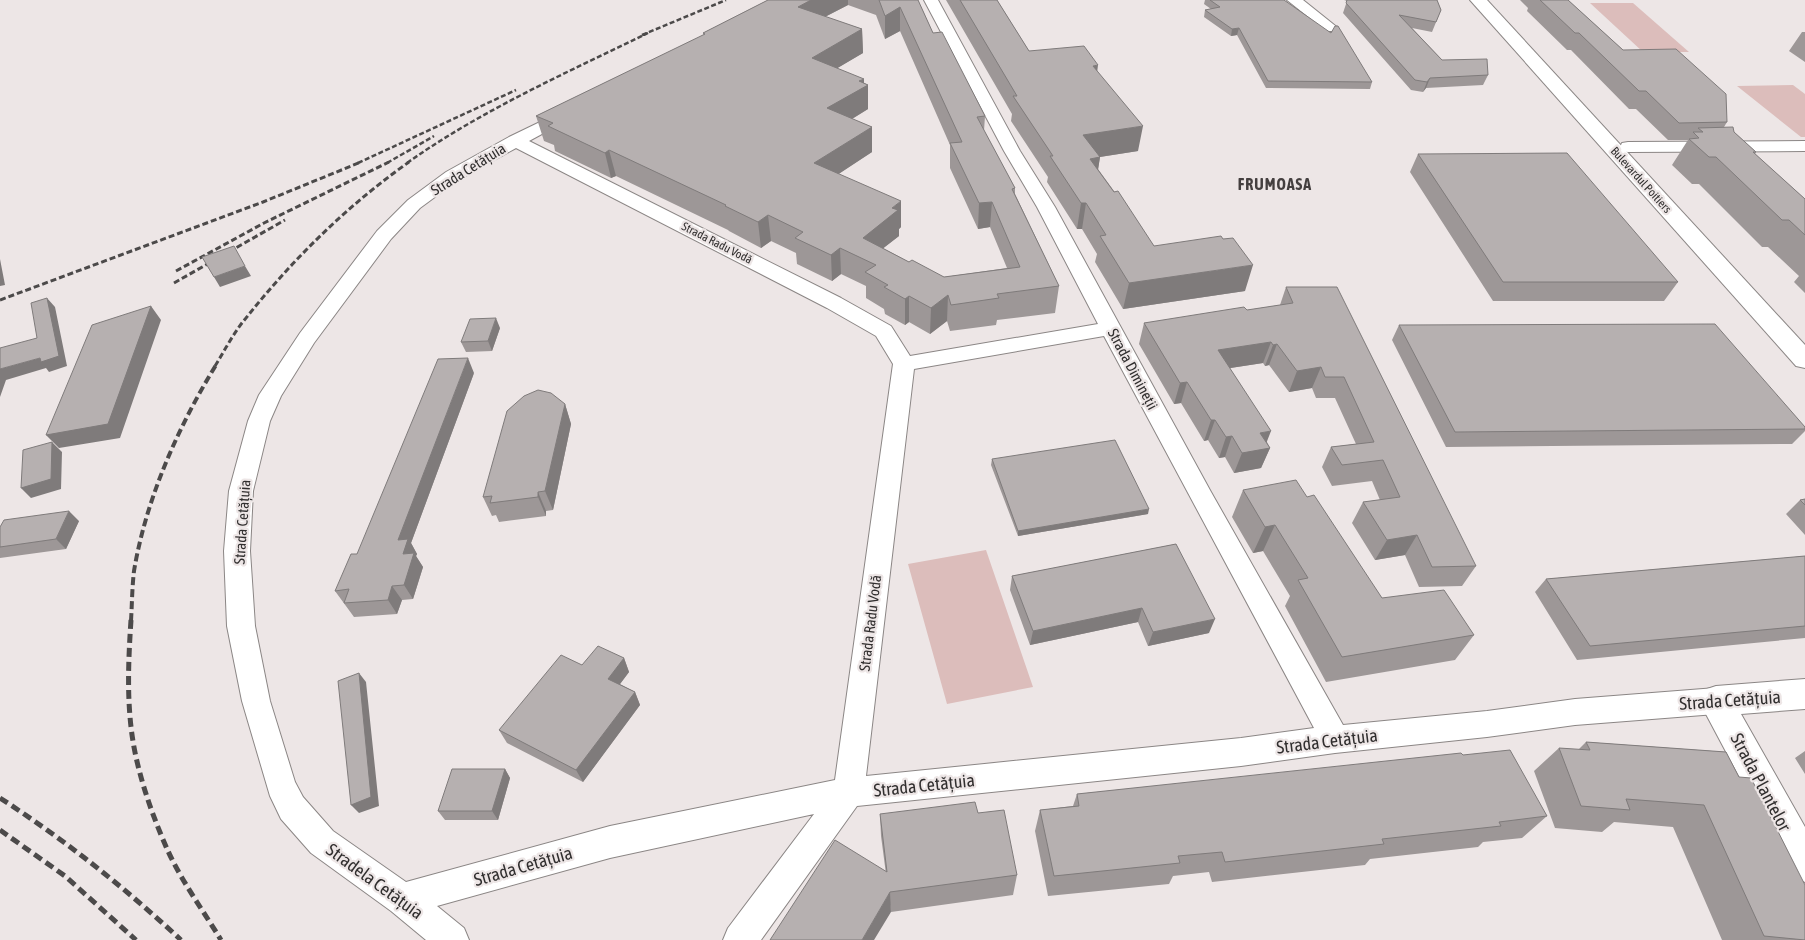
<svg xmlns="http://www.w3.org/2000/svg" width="1805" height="940" font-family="'Asap Condensed',sans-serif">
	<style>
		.green { fill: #dcbdbb }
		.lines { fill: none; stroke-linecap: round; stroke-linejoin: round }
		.minor-casing { stroke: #8b8685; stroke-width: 2 }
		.tertiary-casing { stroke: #8b8685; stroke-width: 2 }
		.secondary-casing { stroke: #8b8685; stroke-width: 2 }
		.minor { fill: #fff; fill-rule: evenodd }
		.tertiary { fill: #fff; fill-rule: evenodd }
		.secondary { fill: #fff; fill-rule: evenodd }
		.rail-far3 { stroke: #4c4a4a; stroke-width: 2.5; stroke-dasharray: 5 2.5; stroke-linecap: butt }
		.rail-far2 { stroke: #4c4a4a; stroke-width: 3; stroke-dasharray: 6 3; stroke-linecap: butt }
		.rail-far1 { stroke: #4c4a4a; stroke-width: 4; stroke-dasharray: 8 4; stroke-linecap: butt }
		.rail { stroke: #4c4a4a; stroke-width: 5; stroke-dasharray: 9 5; stroke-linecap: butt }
		.wall { fill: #9d9797; fill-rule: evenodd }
		.shaded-wall { fill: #7f7b7b }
		.building { fill: #b6b0b0; stroke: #7f7b7b }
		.labels { text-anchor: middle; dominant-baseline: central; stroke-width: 4.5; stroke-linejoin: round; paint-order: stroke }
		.far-street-label { font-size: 12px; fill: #312f2f; stroke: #ede6e6 }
		.street-label { font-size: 15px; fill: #312f2f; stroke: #ede6e6 }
		.far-district-label { font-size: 16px; font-weight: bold; letter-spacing: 1px; fill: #443f3f; stroke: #ede6e6 }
		.near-street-label { font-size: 18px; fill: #312f2f; stroke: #ede6e6 }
	</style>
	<rect width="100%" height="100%" fill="#ede6e6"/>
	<path class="green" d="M1590,3H1633L1689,52H1643Z
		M1793,85L1805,94V137H1801L1737,86Z
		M986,550L1033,687L947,704L908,564Z"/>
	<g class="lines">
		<g class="minor-casing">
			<path id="minor" d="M924,0H938L1020,151L1055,207L1211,492L1343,725L1487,711L1575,699L1716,688L1726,692L1730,701L1726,710L1716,714L1575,725L1487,737L1335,753L1241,766L857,806L761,940H723L728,928L814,814L610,858L437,906L464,928L469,940H426L391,911L311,853L281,819L270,796L242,701L227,626L224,551L229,491L248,421L259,395L300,333L377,231L408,200L446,172L509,137L569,108L575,110L577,113L575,116L529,141L841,298L891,326L910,356L1098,324L1037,207L1004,151ZM516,148L827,308L876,336L893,364L835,780L610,826L406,882L333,831L303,797L295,782L270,701L255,626L250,551L253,491L270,421L281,396L314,343L391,239L420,208L458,180ZM1104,336L1314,728L1241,738L866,776L914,369Z
				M1287,0H1303L1338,28L1336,31H1326Z
				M1805,141V151L1628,152L1622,151L1620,147L1622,143L1628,142Z"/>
		</g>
		<g class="tertiary-casing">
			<path id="tertiary" d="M1805,679V709L1741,714L1805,827V882L1792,876L1699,701L1704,690L1716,686Z"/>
		</g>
		<g class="secondary-casing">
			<path id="secondary" d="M1470,0H1487L1805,345V368L1796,366Z"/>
		</g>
		<use href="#minor" class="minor"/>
		<use href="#tertiary" class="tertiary"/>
		<use href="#secondary" class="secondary"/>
		<path class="rail-far3" d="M642,35L726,0
			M358,163L516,90
			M387,163L434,136
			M407,163C482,110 566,73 648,33"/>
		<path class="rail-far2" d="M176,271L264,223L389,162
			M174,283L285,220
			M0,300L263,202L361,162
			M215,366C225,350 234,332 246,318C293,259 348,205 409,162"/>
		<path class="rail-far1" d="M131,621C132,605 132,588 134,571C146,499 178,427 216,365"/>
		<path class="rail" d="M131,620C128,665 126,712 136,757C143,789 155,822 168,851C181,880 204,912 221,940
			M0,798C65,840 124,887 181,940
			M0,830L65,876L136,940"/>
	</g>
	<path class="wall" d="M768,0H918L933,33L985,116L984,131L1015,188V194L1059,286L1055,313L997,320L996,325L950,331L947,321L930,334L909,322L905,325L885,314L884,309L866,298V286L841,274L832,281L797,264L796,253L771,241L761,248L729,231L728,230L616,176L611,178L555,151L554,145L544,141L536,116L704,35L703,33ZM848,5L876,15L885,39L900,31L950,145V168L978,229L990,227L1007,268L944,277L909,262L883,248L899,236V229L901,227L838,174L872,152V127L852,119L868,109V85L837,68L863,53L862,29L825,17Z
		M946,0H997L1029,51L1097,71L1138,151L1100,157L1098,169L1154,246L1245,291L1123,309L1095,262L1097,254L1082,229H1077L1047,182L1048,177L1011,121L1012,114Z
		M1205,0H1284L1372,82L1370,89L1266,88L1237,35L1231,36L1204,17L1205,10L1211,9L1204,4Z
		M1344,0H1437L1441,10L1432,32L1412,28L1442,60L1488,75L1483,85L1426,88L1423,92L1411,90L1343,13L1347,1Z
		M1520,0H1568L1623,50L1727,122L1724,127L1734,132L1756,152L1755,154L1805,199V293L1794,282L1799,276L1768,247H1762L1699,184H1692L1672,165L1688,140H1668L1636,109H1629L1571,50H1567L1527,11L1528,8Z
		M1802,32H1805V62L1789,51Z
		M1418,154L1678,282L1664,301H1493L1410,172Z
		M1286,287L1476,566L1462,586L1419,587L1405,555L1375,560L1352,523L1363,502L1380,500L1372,481L1332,486L1322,467L1331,447L1356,444L1335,398H1316L1312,388L1289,392L1269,365L1265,366L1263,363L1230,368L1270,448L1261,468L1234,473L1225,457L1219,458L1208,440L1204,441L1181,403L1174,404L1139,344L1144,323L1247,310L1280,305Z
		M1399,325L1805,427V431L1792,444L1446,447L1392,340Z
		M500,328L492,351L466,352L461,342Z
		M474,373L411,543L417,554L416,556L423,567L413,599L402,600L397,614L354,617L335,591L357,554Z
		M565,404L571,424L553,510L546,511V516L499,522L496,515L492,516L483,497Z
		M992,459L1148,514L1018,536L991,465Z
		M1243,490L1307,497L1382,598L1474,635L1455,660L1326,682L1285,606L1290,596L1263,551L1253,553L1232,517Z
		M1805,499V535L1786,514L1800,500Z
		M79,521L66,549L0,558V527Z
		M1176,544L1209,633L1148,646L1138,622L1030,645L1010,590L1012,576Z
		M1805,556V638L1577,660L1535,592L1546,579Z
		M624,658L629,672L620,684L635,692L640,705L583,782L507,743L499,730L582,665Z
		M1586,742L1726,752L1805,940H1722L1673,827L1614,822L1602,832L1555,828L1534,771L1559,748L1578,750Z
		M1805,751V774L1795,758Z
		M1463,755L1547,816L1522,838L1483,842L1478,847L1370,859L1365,865L1212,882L1209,872L1173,876L1169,884L1048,896L1035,831L1040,810L1073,806L1077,794Z
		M505,769L510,778L498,820H445L438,811Z
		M978,813L1017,875L1013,895L891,912L881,836L880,814Z"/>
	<path class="shaded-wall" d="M811,0H848V5L799,30L798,7Z
		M900,7V31L885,39V16Z
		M1239,28L1237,35L1231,36L1232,29Z
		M862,29L863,53L814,82L812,58Z
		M1098,65L1095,89L1093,66Z
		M1430,78L1426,88L1423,92L1427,82Z
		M864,79V87L868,85V109L829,133L827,108L859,81Z
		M1143,126L1138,151L1080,160L1083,135Z
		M872,127V152L816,189L814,163Z
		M609,150L616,176L611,178L605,153Z
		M1100,157L1096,183L1090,159Z
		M901,201V227L899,229V236L867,261L863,238L892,208Z
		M992,202L990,227L978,229L979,203Z
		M1081,203H1086L1082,229H1077Z
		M768,215L771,241L761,248L758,222Z
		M840,248L841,274L832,281L831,255Z
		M0,259L5,285L0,286Z
		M1253,265L1245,291L1123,309L1129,283Z
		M245,266L251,276L220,287L214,277Z
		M948,295L947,321L930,334L931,308Z
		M909,296V322L905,325V299Z
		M47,298L55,307L67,366L49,372L46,368L6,380L0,397V369L40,358Z
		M151,306L161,320L120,438L59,448L46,435Z
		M496,318L500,328L492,351L488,341Z
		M1271,342L1263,363L1211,371L1218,350Z
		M1277,344L1269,365L1265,366L1273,345Z
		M468,358L474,373L411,543L417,554L416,556L423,567L413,599L404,585L403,554L398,540Z
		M1321,367L1312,388L1289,392L1297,371Z
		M1187,382L1181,403L1174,404L1180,383Z
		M565,404L571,424L553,510L545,491Z
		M1211,420H1215L1208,440L1204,441Z
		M1271,431L1264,449L1270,448L1261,468L1234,473L1242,453L1260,433Z
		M1232,436L1225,457L1219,458L1226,437Z
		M52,442L62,452L61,489L31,498L21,488Z
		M538,492L546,511V516L538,497Z
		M1149,509L1148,514L1018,536V531Z
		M69,511L79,521L66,549L56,539Z
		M1275,525L1263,551L1253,553L1265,527Z
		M1417,535L1405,555L1375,560L1387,540Z
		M392,586L402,600L397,614L388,600Z
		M1142,608L1138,622L1030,645L1033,631Z
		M1215,619L1209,633L1148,646L1153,632Z
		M624,658L629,672L614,692L608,679Z
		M359,673L366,682L379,806L359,813L351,805Z
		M635,692L640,705L583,782L576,770Z
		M505,769L510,778L498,820L492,811Z
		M890,892L891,912L874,940H862Z"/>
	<path class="building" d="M768,0H811L798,7L862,29L812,58L864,79L859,81L868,85L827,108L872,127L814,163L901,201L892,208L898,210L863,238L909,262L912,260L944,277L1020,267L992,202L979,203L950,143L962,142L900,7L885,16L879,0H918L933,33L942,32L985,116L977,117L1015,188L1012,189L1059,286L997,294L999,298L951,305L948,295L931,308L909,296L905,299L884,287L888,285L865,272L876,265L840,248L831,255L795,238L803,232L768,215L758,222L725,206L726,205L609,150L605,153L548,126L553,123L536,116L705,34L703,33Z
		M960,0H997L1029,51L1084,46L1098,65L1093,66L1143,126L1083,135L1100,157L1090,159L1114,192L1118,191L1154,246L1221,236L1223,239L1233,238L1253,265L1129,283L1100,236L1106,235L1086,203H1081L1050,156H1053L1013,96H1017Z
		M1210,0H1284L1331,33L1335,26H1338L1372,82L1268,81L1239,28L1232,29L1205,10L1220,7Z
		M1347,0H1437L1441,10L1436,22L1399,15L1442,60L1487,59L1488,75L1430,78L1427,82L1415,80L1346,3Z
		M1540,0H1568L1623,50L1676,49L1726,94L1727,122L1679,123L1646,91H1639L1579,33H1575Z
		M1733,127L1734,132L1756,152H1753L1805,199V235L1789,220H1782L1716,157H1709L1689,139L1699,138L1693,132H1703L1698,128Z
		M1567,153L1678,282H1503L1418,154Z
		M234,246L245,266L214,277L202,257Z
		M1286,287H1337L1476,566L1432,567L1417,535L1387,540L1363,502L1400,497L1383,460L1342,465L1331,447L1374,442L1344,377H1325L1321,367L1297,371L1277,344L1273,345L1271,342L1218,350L1271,431L1260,433L1270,448L1242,453L1232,436L1226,437L1215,420H1211L1187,382L1180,383L1144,323L1244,307L1247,310L1293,303Z
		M47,298L59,356L41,362L40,358L0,369V348L37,338L31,303Z
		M151,306L108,424L46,435L92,325Z
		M496,318L488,341L461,342L470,319Z
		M1715,324L1805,427V429L1455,432L1399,325Z
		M468,358L398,540L408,539L403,554L414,553L404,585L392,586L388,600L344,603L349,589L335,591L351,554H357L438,359Z
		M538,390L551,393L565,404L545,491L538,492V497L490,503L492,496L483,497L507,411L524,396Z
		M1115,440L1149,509L1018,531L992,459Z
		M52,442L51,479L21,488L23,450Z
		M1296,480L1307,497L1314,495L1382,598L1444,590L1474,635L1342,657L1298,580L1308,578L1275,525L1265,527L1243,490Z
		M1805,499V505L1800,500Z
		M69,511L56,539L0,547V527L4,520Z
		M1176,544L1215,619L1153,632L1142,608L1033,631L1012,576Z
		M1805,556V626L1590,646L1546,579Z
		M598,646L624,658L608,679L635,692L576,770L499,730L561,655L582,665Z
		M359,673L371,797L351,805L338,681Z
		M1586,742L1726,752L1739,777L1751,778L1805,885V940L1764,936L1704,805L1626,799L1630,810L1581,806L1559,748L1590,750Z
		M1510,750L1547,816L1499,822L1501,826L1382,839L1384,844L1225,862L1222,852L1178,856L1180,863L1054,876L1040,810L1079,806L1077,794L1461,753L1463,755Z
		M452,769H505L492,811H438Z
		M975,802L978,813L1004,810L1017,875L890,892L862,940H770L835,840L887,872L880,814Z"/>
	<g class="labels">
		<g class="far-street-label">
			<text transform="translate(1641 180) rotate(48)">Bulevardul Poitiers</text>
			<text transform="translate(717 243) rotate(27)">Strada Radu Vodă</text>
		</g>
		<g class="street-label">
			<text transform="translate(468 169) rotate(-32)">Strada Cetățuia</text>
			<text transform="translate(1133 369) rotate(62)">Strada Dimineții</text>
			<text transform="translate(242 522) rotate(-86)">Strada Cetățuia</text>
			<text transform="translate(870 623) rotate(-83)">Strada Radu Vodă</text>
		</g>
		<g class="far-district-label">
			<text x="1275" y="184">FRUMOASA</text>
		</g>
		<g class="near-street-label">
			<text transform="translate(1730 700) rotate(-4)">Strada Cetățuia</text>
			<text transform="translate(1327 741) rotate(-7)">Strada Cetățuia</text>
			<text transform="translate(1761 782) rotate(62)">Strada Plantelor</text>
			<text transform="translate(924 785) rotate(-6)">Strada Cetățuia</text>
			<text transform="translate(523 866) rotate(-16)">Strada Cetățuia</text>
			<text transform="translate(375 881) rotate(36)">Stradela Cetățuia</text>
		</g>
	</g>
</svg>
